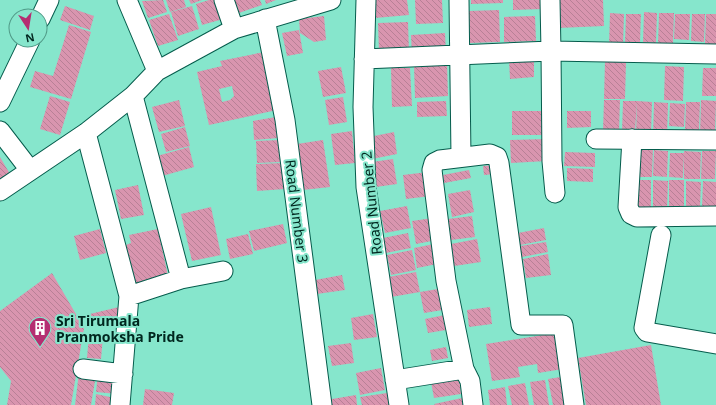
<svg xmlns="http://www.w3.org/2000/svg" width="716" height="405" font-family="'Noto Sans',sans-serif">
	<style>
		.building { fill: url(#building-back-hatch); fill-rule: evenodd }
		.lines { fill: none; stroke-linecap: round; stroke-linejoin: round }
		.minor-casing { stroke: #055c4c; stroke-width: 21 }
		.minor { stroke: #fff; stroke-width: 19 }
		.labels { text-anchor: middle; dominant-baseline: central; stroke-width: 4; stroke-linejoin: round; paint-order: stroke }
		.street-label { font-size: 14px; fill: #00271f; stroke: #86e6cc }
		.poi-label { font-size: 14px; font-weight: bold; fill: #00271f; stroke: #86e6cc; text-anchor: start }
	</style>
	<defs>
		<pattern id="building-back-hatch" width="6" height="6" patternUnits="userSpaceOnUse"><rect width="6" height="6" fill="#d995af"/><path d="M-1 5l2 2M0 0l6 6M5-1l2 2" fill="none" stroke="#b88096"/></pattern>
	</defs>
	<rect width="100%" height="100%" fill="#86e6cc"/>
	<path class="building" d="M163,0L167,12L148,18L142,1Z
		M166,0H184L186,7L170,12Z
		M189,0H202L191,4Z
		M209,0H217L223,19L202,25L196,4Z
		M232,0H260L262,5L236,14Z
		M265,0H276L266,4Z
		M374,0H407L409,15L375,18Z
		M415,0H442L443,23L416,24Z
		M471,0H503V3L471,4Z
		M513,0H541L542,9L513,10Z
		M557,0H603L604,26L558,28Z
		M65,6L94,16L90,30L60,20Z
		M192,6L199,29L178,36L171,12Z
		M499,10L500,42L470,43L469,11Z
		M644,12L657,13L656,43L643,42Z
		M610,13L624,14L623,45H609Z
		M659,13H674L673,43H658Z
		M169,14L178,40L158,46L149,20Z
		M626,14H641L640,43L625,42Z
		M675,14H690L689,40L674,39Z
		M692,14H705L704,42L691,41Z
		M706,14H716V44H705Z
		M324,16L326,40L314,42L300,33L299,19Z
		M535,16L536,41L504,42V17Z
		M408,22L409,52H379L378,23Z
		M69,25L91,32L71,99L30,87L35,71L53,76Z
		M299,30L303,53L287,56L282,33Z
		M445,33L446,54L412,55L411,35Z
		M264,52L277,110L209,125L197,72L222,66L220,61ZM232,86L234,96L230,100L222,102L219,89Z
		M534,59V77L510,79L509,60Z
		M605,61L626,62L625,99H604Z
		M447,63L448,96L415,98L414,65Z
		M665,66L684,67L683,101L664,100Z
		M341,67L346,93L323,97L318,71Z
		M391,68H410L412,106L392,107Z
		M703,68H716V96H702Z
		M50,96L70,102L60,135L40,129Z
		M343,97L347,122L329,125L325,100Z
		M179,100L185,126L159,132L152,107Z
		M604,100H620L619,132L603,131Z
		M701,100L716,101L715,134H700Z
		M446,101L447,116L417,117V102Z
		M623,101H637L635,132H622Z
		M637,101L652,102L651,134H636Z
		M654,102L668,103L667,136H653Z
		M686,102H700L699,131H685Z
		M670,103L685,104L684,127L669,126Z
		M512,111H545V135H512Z
		M567,111H591V127L567,128Z
		M276,117L278,138L254,140L253,121Z
		M185,127L190,146L166,152L161,134Z
		M352,131L355,163L335,165L331,134Z
		M394,132L397,154L372,159L369,137Z
		M546,139L547,161L511,163L510,140Z
		M280,140L281,162L257,163L256,141Z
		M323,140L330,187L303,190L297,144Z
		M189,147L194,167L162,176L157,156Z
		M637,147L653,148L652,177H636Z
		M654,150L668,151L667,177L653,176Z
		M684,151L701,152L700,179H684Z
		M702,151H716L715,179H701Z
		M565,152L595,153V167L564,166Z
		M670,153H684L683,178L669,177Z
		M0,157L10,174L0,180Z
		M393,159L397,184L376,187L372,162Z
		M283,163L285,189L257,191L256,164Z
		M495,165L496,174L484,175L483,166Z
		M567,168L593,169V182L567,181Z
		M469,170L471,178L444,183L443,175Z
		M428,172L431,196L406,199L403,175Z
		M635,180H651V212H635Z
		M653,180L668,181L667,210H653Z
		M669,180H684V209H669Z
		M686,181L701,182L700,208H686Z
		M703,181L716,182V208L702,207Z
		M138,185L144,215L121,219L115,190Z
		M470,190L474,212L452,217L448,194Z
		M407,206L411,228L385,233L380,211Z
		M211,207L221,255L192,261L181,214Z
		M472,216L475,237L451,240L448,219Z
		M433,218L437,240L416,244L412,221Z
		M283,224L287,243L254,251L249,231Z
		M544,228L546,240L520,245L518,233Z
		M100,229L106,253L80,260L74,236Z
		M158,229L168,276L134,284L126,245L131,243L129,235Z
		M408,233L411,248L386,253L383,238Z
		M248,234L253,254L230,259L226,239Z
		M477,239L481,262L454,266L451,244Z
		M546,242L548,252L522,257L520,246Z
		M439,243L442,263L417,268L414,248Z
		M412,250L416,270L391,275L387,255Z
		M548,254L551,275L526,278L523,259Z
		M416,272L420,292L391,297L388,277Z
		M52,273L84,328L71,405H7L11,381L0,367V311Z
		M342,275L345,290L317,294L315,280Z
		M444,288L449,309L424,313L420,292Z
		M119,307L122,317L93,324L90,314Z
		M490,307L492,324L469,327L467,310Z
		M373,314L377,337L354,340L351,318Z
		M450,314L452,329L428,333L425,319Z
		M556,333L563,369L538,373L537,364L518,367L520,377L492,381L486,344Z
		M89,335L103,336L101,359L87,358Z
		M351,343L354,363L332,366L328,346Z
		M651,345L661,405H586L578,358Z
		M446,347L448,358L432,361L430,350Z
		M381,368L385,390L360,395L356,373Z
		M79,372L96,375L91,405H75Z
		M98,373L119,376L117,394L96,392Z
		M567,376L569,405H553L548,379Z
		M459,377L461,394L434,398L431,382Z
		M545,380L549,405H534L530,382Z
		M525,383L529,405H512L508,386Z
		M505,387L507,405H490L488,390Z
		M145,389L174,393L172,405H143Z
		M387,393L389,405H362L360,397Z
		M96,394L119,399L118,405H95Z
		M356,395L357,405H327L326,400Z
		M462,398L463,405H435L434,404Z"/>
	<g class="lines">
		<g class="minor-casing">
			<path id="minor" d="M127,0L157,71
				M224,0L234,29
				M366,0L363,107L366,187L399,405
				M459,0L461,157
				M40,19L49,0
				M265,19L285,120L322,405
				M364,59L551,51L550,0
				M133,96L181,279L223,271
				M0,102L30,40
				M0,131L30,170
				M86,133L129,296L120,405
				M596,139L716,140
				M632,139L628,207L631,214L637,217L716,216
				M0,191L86,133L133,96L157,71L234,29L331,0
				M555,193L552,161L551,51L716,54
				M661,235L644,328L647,332L716,344
				M129,296L181,279
				M83,369L123,374
				M464,369L446,281L432,170L434,163L440,160L490,154L497,157L499,163L521,325H563L574,405
				M395,380L464,369L470,381L473,405"/>
		</g>
		<use href="#minor" class="minor"/>
	</g>
	<defs>
		<g id="building-pin" transform="scale(1.15)"><path d="M0 17L-7.5 6A9.5 9.5 0 1 1 7.5 6Z" fill="#b52e71" stroke="#86e6cc"/><path d="M-4-6H4V6H1V3H-1V6H-4ZM-2.5-4.3h1.7v1.8h-1.7ZM.8-4.3h1.7v1.8H.8ZM-2.5-1h1.7V.8h-1.7ZM.8-1h1.7V.8H.8Z" fill="#fff"/></g>
	</defs>
	<g fill-rule="evenodd">
		<use href="#building-pin" x="40" y="328"/>
	</g>
	<g class="labels">
		<g class="street-label">
			<text transform="translate(371 203) rotate(-96)">Road Number 2</text>
			<text transform="translate(297 211) rotate(83)">Road Number 3</text>
		</g>
		<g class="poi-label">
			<text x="56" y="320">Sri Tirumala<tspan x="56" dy="16">Pranmoksha Pride</tspan></text>
		</g>
	</g>
	<g transform="translate(28 28) rotate(168)"><circle r="19" fill="#86e6cc" stroke="#509a87"/>
	<path d="M0-3L7 15L0 10L-7 15Z" fill="#b52e71"/>
	<text y="-6" font-size="11" font-weight="bold" text-anchor="middle" fill="#00271f">N</text>
	</g>
</svg>
